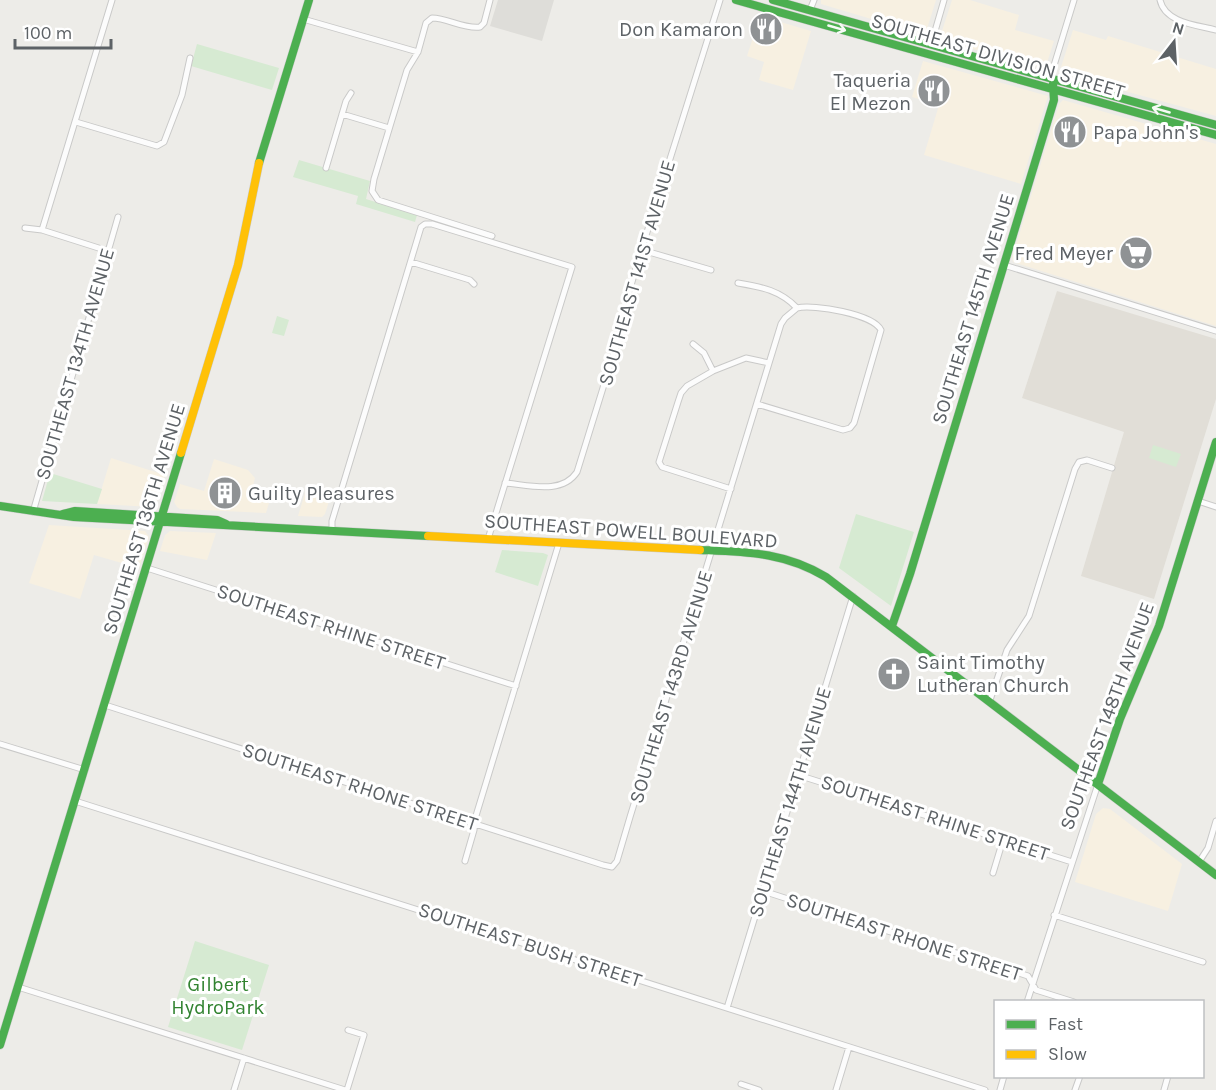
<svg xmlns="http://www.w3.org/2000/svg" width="1216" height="1090" font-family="Karla,sans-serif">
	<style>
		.commercial { fill: #f7f0e1 }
		.industrial { fill: #deddd9 }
		.education { fill: #e1ded7 }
		.green { fill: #d6ead2 }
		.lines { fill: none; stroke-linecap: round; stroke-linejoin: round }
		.street-casing { stroke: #c9c9c8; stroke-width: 7 }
		.fast-casing { stroke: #c9caca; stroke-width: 9 }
		.slow-casing { stroke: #c9caca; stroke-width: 9 }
		.street { stroke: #fcfcfc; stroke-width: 5 }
		.fast { stroke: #4caf50; stroke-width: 8 }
		.slow { stroke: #ffc107; stroke-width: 8 }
		.oneway { stroke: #f6fbf6 }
		.labels { text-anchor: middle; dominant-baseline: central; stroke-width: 6; stroke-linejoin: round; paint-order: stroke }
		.poi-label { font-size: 20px; fill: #5d6266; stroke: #fff; text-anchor: end }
		.street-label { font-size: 20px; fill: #5d6266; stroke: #fff }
		.park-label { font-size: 20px; fill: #318330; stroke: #fff }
	</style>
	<rect width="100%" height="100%" fill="#edece8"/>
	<path class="commercial" d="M821,0H936L925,35L821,4Z
		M952,0H970L1019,15L1015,30L1054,41L1046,66H1031L943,40L941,34Z
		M760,16L811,31L793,90L759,80L764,62L747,56Z
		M1073,30L1106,40L1108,36L1216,69V116L1066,75L1061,67Z
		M923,61L1048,96L1021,184L924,155L939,105L912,97Z
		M1063,100L1216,144V326L1013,262L1012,258L1059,104Z
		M111,458L165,475L157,502L153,507L97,504Z
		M214,459L248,470L255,478L250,498L269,503L266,513L180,509L177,507L174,502L180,484L204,491Z
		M306,490L330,498L325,514L322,517L298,516Z
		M49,525L145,531L149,537L139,568L94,555L80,599L29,583Z
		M170,531L216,533L207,560L160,551L165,535Z
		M1103,808L1110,809L1182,864L1168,911L1075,882L1096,814Z"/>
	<path class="industrial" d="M498,0H554L542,41L490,26Z"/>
	<path class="education" d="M1057,291L1216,339V399L1154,599L1081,576L1124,432L1022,398Z"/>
	<path class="green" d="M197,44L279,68L272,90L191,66Z
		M299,160L370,181L366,199L417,215L415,222L356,204L358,196L293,177Z
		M277,316L289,320L284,336L272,333Z
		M1153,445L1181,454L1176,467L1149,458Z
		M50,473L102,489L97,504L42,501Z
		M856,514L914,532L891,606L839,568Z
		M502,550L543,553L548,555L538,586L495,572Z
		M195,941L269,965L242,1050L168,1027Z"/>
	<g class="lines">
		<g class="street-casing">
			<path id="street" d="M490,0L484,23L480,27C463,29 448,18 432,18L426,23L418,52L407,70L374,179L372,191L378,200L492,236
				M1160,0C1165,23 1197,25 1216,30
				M810,10L814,0
				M303,19L418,52
				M931,45L944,0
				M1053,79L1052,72L1074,0
				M342,114L389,128
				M76,122L157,146L164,142L182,95L190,58
				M326,168L346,101L351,93
				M25,228L42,230L108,251
				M42,230L112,0
				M642,248L649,252L711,270
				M411,262L470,280L474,284
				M1004,265L1216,331
				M738,283C761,287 780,290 797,308C814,304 873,314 881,330L854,423L850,428L843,430L757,404
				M693,344L704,353L713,371
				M505,483C529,485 562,495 577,472L624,320L629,292L642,248L720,0
				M731,489L662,467L659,462L678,402L681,393L687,386L713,371L746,358L769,363
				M1198,501L1216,507
				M33,512L118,217
				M332,530V521L421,227L425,224H432L572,267L488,539
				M147,568L516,686
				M990,700L1007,650L1029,616L1075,469L1079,462L1087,460L1112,468
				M105,705L603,865L612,867L617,861L630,817L781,324L785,318L797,308
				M0,744L85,770
				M798,775L1072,862
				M75,801L985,1090
				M465,861L474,830L475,819L559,543
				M1199,862L1208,848L1216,821
				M993,873L1003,840
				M763,891L1028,976L1036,990L1074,1002
				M1054,915L1203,962
				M18,987L345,1090
				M1027,1002L1098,784
				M727,1008L853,596
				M741,1084L759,1090
				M234,1090L244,1058
				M347,1090L364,1035L348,1030
				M836,1090L849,1047
				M1000,1090L1004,1076
				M1075,1090L1080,1076
				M1164,1090L1168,1076"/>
		</g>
		<g class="fast-casing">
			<path id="fast" d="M736,0L1216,135
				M773,0L1216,125
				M259,163L309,0
				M0,506L74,517L428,536
				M63,514L75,511L217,520L226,524
				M700,550C747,552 784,552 826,577L1216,875
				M892,626L910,574L1054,100L1053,84
				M1098,784L1120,719L1159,626L1216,442
				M0,1045L181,453"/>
		</g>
		<g class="slow-casing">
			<path id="slow" d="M181,453L238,265L259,163
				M428,536L700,550"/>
		</g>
		<use href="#street" class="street"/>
		<use href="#fast" class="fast"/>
		<use href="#slow" class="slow"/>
	</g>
	<defs><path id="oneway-shaft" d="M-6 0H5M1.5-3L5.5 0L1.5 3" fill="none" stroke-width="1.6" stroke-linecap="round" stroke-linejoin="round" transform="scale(1.5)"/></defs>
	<g class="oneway">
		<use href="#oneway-shaft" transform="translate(837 28) rotate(16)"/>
		<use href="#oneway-shaft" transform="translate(1161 110) rotate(-164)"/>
	</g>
	<defs>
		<g id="restaurant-disc" transform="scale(1.725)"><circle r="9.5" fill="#8f9294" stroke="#fff"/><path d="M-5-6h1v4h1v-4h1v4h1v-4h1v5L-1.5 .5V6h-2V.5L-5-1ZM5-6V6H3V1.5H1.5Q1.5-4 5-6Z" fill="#fff"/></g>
		<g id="supermarket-disc" transform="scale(1.725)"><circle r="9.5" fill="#8f9294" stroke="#fff"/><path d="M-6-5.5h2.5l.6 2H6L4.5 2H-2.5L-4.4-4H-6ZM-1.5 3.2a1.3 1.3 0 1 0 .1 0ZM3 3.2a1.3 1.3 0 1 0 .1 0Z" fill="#fff"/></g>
		<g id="building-disc" transform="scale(1.725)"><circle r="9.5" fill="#8f9294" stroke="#fff"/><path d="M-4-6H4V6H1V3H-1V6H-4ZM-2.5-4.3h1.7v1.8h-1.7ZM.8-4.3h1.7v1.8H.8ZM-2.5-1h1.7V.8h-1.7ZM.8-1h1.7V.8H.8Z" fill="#fff"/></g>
		<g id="church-disc" transform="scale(1.725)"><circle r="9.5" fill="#8f9294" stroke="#fff"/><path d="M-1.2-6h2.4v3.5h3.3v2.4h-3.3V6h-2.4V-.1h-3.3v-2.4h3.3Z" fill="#fff"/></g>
	</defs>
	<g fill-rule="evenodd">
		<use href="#restaurant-disc" x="766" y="29"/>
		<use href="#restaurant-disc" x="934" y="91"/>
		<use href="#restaurant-disc" x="1070" y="132"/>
		<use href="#supermarket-disc" x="1136" y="253"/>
		<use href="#building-disc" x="225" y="493"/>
		<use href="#church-disc" x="894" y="674"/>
	</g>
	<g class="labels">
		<g class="poi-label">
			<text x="743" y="29">Don Kamaron</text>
			<text x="911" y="80">Taqueria<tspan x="911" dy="23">El Mezon</tspan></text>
			<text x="1093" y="132" text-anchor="start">Papa John's</text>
			<text x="1113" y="253">Fred Meyer</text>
			<text x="248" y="493" text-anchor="start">Guilty Pleasures</text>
			<text x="917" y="662" text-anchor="start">Saint Timothy<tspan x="917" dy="23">Lutheran Church</tspan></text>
		</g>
		<g class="street-label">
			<text transform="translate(998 56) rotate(16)">SOUTHEAST DIVISION STREET</text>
			<text transform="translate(637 273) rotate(-74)">SOUTHEAST 141ST AVENUE</text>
			<text transform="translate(973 309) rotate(-73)">SOUTHEAST 145TH AVENUE</text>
			<text transform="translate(75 364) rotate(-74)">SOUTHEAST 134TH AVENUE</text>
			<text transform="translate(144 519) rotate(-73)">SOUTHEAST 136TH AVENUE</text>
			<text transform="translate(631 531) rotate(4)">SOUTHEAST POWELL BOULEVARD</text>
			<text transform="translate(331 627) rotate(18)">SOUTHEAST RHINE STREET</text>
			<text transform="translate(671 687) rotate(-73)">SOUTHEAST 143RD AVENUE</text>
			<text transform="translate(1107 716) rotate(-70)">SOUTHEAST 148TH AVENUE</text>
			<text transform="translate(360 787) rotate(18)">SOUTHEAST RHONE STREET</text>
			<text transform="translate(790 802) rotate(-73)">SOUTHEAST 144TH AVENUE</text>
			<text transform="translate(935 818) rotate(18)">SOUTHEAST RHINE STREET</text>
			<text transform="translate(904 937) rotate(18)">SOUTHEAST RHONE STREET</text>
			<text transform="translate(530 945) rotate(18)">SOUTHEAST BUSH STREET</text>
		</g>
		<g class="park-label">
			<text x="218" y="984">Gilbert<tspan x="218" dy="23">HydroPark</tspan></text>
		</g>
	</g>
	<rect x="994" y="1000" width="210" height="78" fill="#ffffff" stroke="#bec0c2" stroke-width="1.5"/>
	<rect x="1006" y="1020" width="30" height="9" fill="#4caf50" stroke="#bec0c2" stroke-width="1.5"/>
	<text x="1048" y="1030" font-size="18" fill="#5d6266">Fast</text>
	<rect x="1006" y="1050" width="30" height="9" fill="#ffc107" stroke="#bec0c2" stroke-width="1.5"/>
	<text x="1048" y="1060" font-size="18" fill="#5d6266">Slow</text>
	<g transform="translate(1174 42) rotate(17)" stroke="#ffffff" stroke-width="4.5" paint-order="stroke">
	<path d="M0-4.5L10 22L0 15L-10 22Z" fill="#5d6266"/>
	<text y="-9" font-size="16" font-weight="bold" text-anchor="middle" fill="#5d6266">N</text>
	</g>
	<path d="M15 39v9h96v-9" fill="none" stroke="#5d6266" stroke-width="3"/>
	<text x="24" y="39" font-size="18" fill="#5d6266" stroke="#ffffff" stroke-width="4.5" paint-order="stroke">100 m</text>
</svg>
